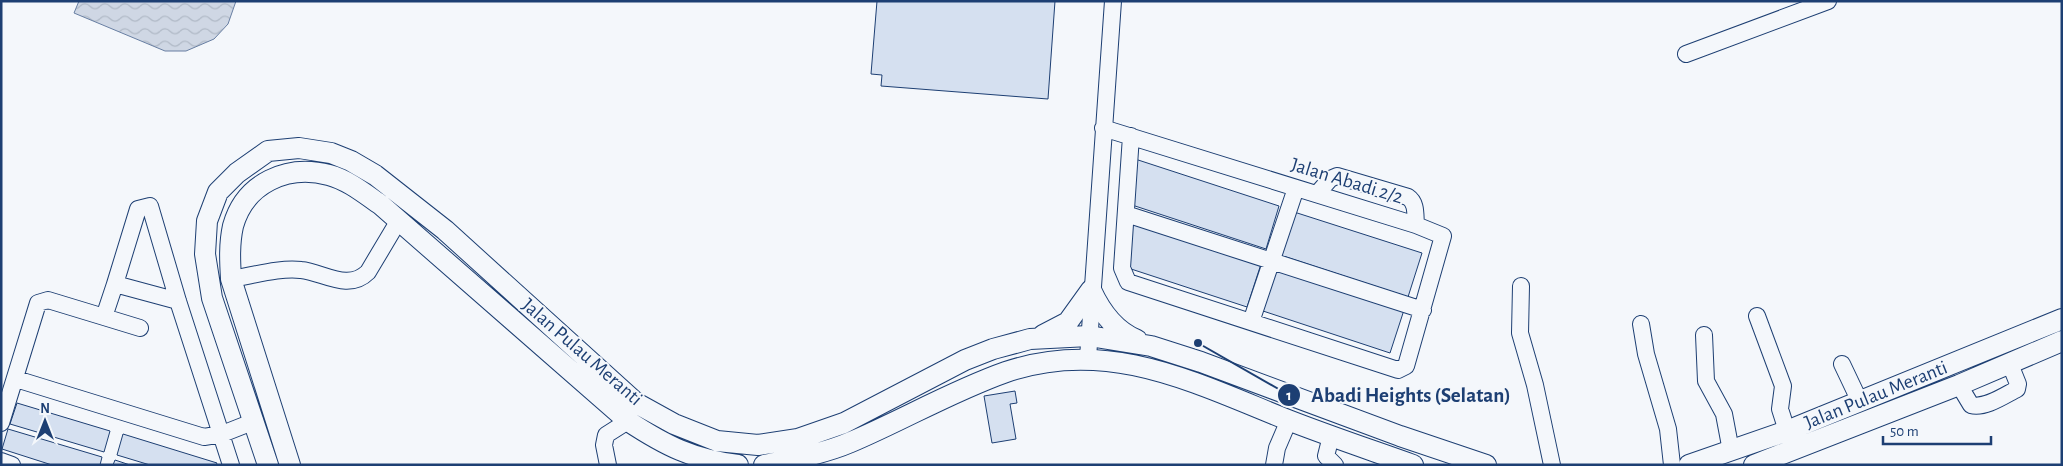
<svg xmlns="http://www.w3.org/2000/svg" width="2063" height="466" font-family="'Alegreya Sans',sans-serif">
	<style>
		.water { fill: url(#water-waves); stroke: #687fa3 }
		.building { fill: #d5e0f0; stroke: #1d3f73 }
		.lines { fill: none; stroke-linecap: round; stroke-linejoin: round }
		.minor-casing { stroke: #1d3f73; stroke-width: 18 }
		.major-casing { stroke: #1d3f73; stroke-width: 22 }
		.minor { stroke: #f4f7fb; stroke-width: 16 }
		.major { stroke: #f4f7fb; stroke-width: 20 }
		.labels { text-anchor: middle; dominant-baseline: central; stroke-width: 4; stroke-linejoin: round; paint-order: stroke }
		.street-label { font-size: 20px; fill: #1d3f73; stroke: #f4f7fb }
		.leader { fill: none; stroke: #1d3f73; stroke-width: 2 }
		.callout-dot { fill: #1d3f73; stroke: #f4f7fb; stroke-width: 2 }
		.mark-label { font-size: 15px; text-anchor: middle; font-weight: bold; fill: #fff }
		.callout-label { font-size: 21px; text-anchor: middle; font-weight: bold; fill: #1d3f73; stroke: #f4f7fb; stroke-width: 4; stroke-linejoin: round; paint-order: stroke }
	</style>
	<defs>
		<pattern id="water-waves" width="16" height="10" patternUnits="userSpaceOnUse" patternTransform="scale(1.25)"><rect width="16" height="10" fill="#cfd7e4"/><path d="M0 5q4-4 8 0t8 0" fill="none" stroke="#b1bac7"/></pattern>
	</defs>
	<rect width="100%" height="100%" fill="#f4f7fb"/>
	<path class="water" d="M79,1H236L228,24L214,39L186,51H165L74,13Z"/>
	<path class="building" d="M877,1H1055L1048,99L881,86L882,75L871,74Z
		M1132,158L1279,206L1266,249L1129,204Z
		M1291,211L1422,253L1408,297L1277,254Z
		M1128,221L1261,264L1247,307L1125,267Z
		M1274,268L1404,310L1390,353L1260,310Z
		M1015,391L1017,403L1010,404L1016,439L992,443L984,396Z
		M17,403L110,431L104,452L10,424Z
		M8,429L102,457L100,465H52L2,449Z
		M123,434L217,463L216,465H150L117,455Z
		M115,460L130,465H113Z"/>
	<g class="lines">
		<g class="minor-casing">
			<path id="minor" d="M1686,54L1828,1
				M1103,128L1416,225L1443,236L1406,366L1398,370L1128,282L1122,268L1131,136
				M1317,194L1330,179L1337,176L1408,197C1417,203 1415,215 1416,225
				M1126,214L1423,310
				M231,279C251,276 281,267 301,270C323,272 348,292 368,272L399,220
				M1521,286L1520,333L1535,385L1552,465
				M178,301L115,284L138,209L150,206L178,301L231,465
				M1757,316L1783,386L1780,409L1787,431
				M104,317L140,328
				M1251,322L1296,188
				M1641,324L1646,354L1668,429L1672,465
				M1704,335L1706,381L1724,414L1731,451
				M1088,358L1113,1
				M1842,364L1860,402
				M16,379L204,437L222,434L255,421
				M1959,385L1971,405C1985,409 2005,395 2017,389L2018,384L2010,364
				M1,423L38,303L48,300L104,317L115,284
				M1331,436L1326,456L1335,465
				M1,461L12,465
				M608,465L604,445L606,435L628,421
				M1274,465L1277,448L1289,420"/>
		</g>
		<g class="major-casing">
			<path id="major" d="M1091,290C1101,312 1115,331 1137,340
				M1043,335L1068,322L1091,290
				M268,465L212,298L205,254L207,221L218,192L237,173L268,151L299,148L331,153L351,161L375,175L445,230L636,403L674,424L717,441L758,445L798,439L844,423L965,360L993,349L1030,339L1089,336L1151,346L1201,362L1400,436L1486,465
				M290,465L231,279C230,262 229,244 233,226C245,183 287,164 329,175C348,180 365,194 381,205L628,421C666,446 692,459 738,465
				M764,465C793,459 823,454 851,442C903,420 952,391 1006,372C1108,337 1195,383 1288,420C1329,436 1371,450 1413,465
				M1689,465L1787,431L2062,319
				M1754,465L1959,385L2062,341"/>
		</g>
		<use href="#minor" class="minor"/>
		<use href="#major" class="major"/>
	</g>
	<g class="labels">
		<g class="street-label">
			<text transform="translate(1347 181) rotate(17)">Jalan Abadi 2/2</text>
			<text transform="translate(582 352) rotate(41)">Jalan Pulau Meranti</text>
			<text transform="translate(1876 395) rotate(-22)">Jalan Pulau Meranti</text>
		</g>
	</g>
	<path class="leader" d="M1198 343L1289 395"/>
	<g class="callout-dot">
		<circle cx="1198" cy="343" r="5"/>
		<circle cx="1289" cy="395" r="12"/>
	</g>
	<g class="mark-label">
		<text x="1289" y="400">1</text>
	</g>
	<g class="callout-label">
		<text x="1411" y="402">Abadi Heights (Selatan)</text>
	</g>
	<rect width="2063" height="466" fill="none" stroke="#1d3f73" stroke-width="5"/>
	<g transform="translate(45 421)" stroke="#f4f7fb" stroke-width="4" paint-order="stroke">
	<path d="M0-4L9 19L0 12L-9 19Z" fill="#1d3f73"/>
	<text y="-8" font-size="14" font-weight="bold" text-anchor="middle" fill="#1d3f73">N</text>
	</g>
	<path d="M1883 436v8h108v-8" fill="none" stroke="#1d3f73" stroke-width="2.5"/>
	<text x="1890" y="436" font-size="15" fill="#1d3f73" stroke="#f4f7fb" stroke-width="4" paint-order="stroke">50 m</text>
</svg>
